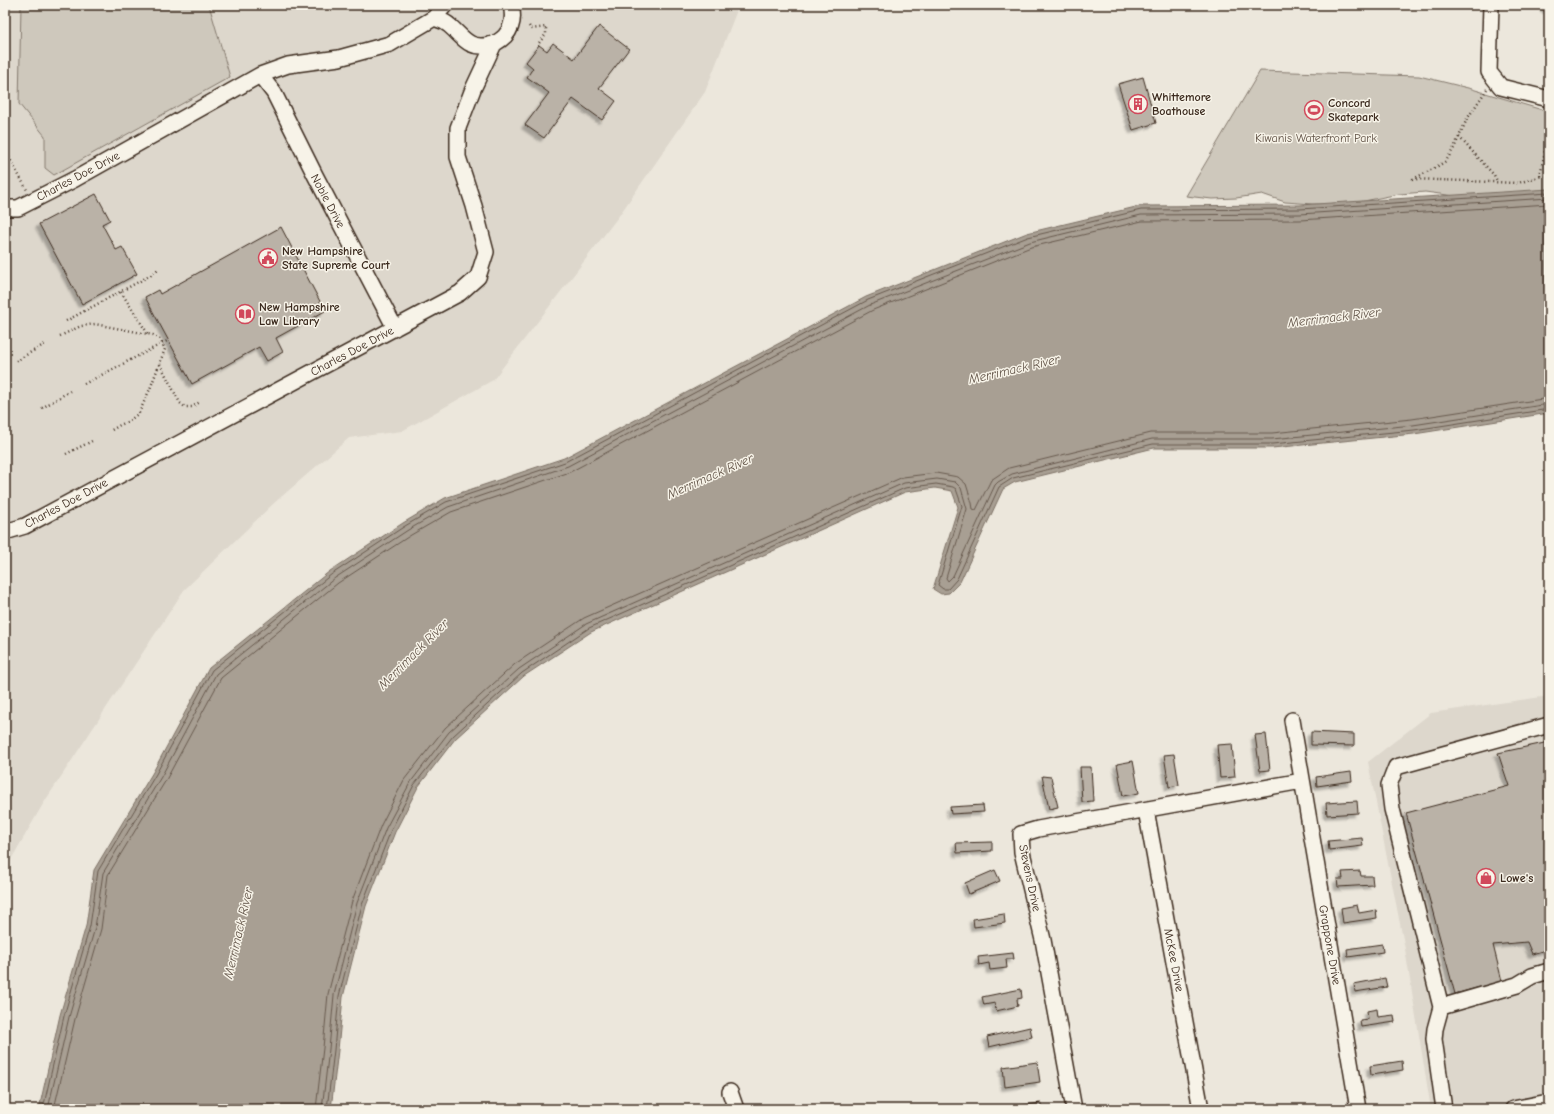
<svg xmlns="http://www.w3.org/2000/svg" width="1554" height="1114" font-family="'Comic Neue',sans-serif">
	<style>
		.built { fill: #ddd7cc }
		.green { fill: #cec8bc; stroke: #84796d }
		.water { fill: #a89f93; stroke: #7c7064 }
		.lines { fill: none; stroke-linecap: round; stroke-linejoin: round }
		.shore { stroke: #67594d; stroke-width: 1 }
		.building { fill: #bab2a7; stroke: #3b2a1e; filter: url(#shadow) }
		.minor-casing { stroke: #3b2a1e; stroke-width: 18 }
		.path { stroke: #3b2a1e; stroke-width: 2.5; stroke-dasharray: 1 3; stroke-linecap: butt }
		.minor { stroke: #f7f3e8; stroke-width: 15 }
		.labels { text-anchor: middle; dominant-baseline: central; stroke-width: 3; stroke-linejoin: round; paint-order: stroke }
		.poi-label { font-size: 12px; font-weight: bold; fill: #3b2a1e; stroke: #f7f3e8; text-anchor: start }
		.park-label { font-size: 12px; fill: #605246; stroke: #f7f3e8 }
		.street-label { font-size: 12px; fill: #3b2a1e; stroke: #f7f3e8 }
		.water-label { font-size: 13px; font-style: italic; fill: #615347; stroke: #f7f3e8 }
	</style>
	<defs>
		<filter id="shadow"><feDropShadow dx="-3.5" dy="3.5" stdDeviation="1" flood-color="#0004"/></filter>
	</defs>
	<rect width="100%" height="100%" fill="#ece7dc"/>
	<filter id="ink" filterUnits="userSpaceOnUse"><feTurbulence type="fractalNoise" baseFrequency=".025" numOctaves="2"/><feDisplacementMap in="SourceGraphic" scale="8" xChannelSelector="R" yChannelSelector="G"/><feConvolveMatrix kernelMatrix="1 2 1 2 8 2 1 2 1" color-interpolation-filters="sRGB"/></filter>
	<g filter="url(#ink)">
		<path class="built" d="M5,5H739L705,92L618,217L493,380L402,431L349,438L273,504L184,590L43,804L5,870Z
			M1549,696V1109H1431L1405,949L1368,762L1431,713Z"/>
		<path class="green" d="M21,5H209L230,77L54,175L45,168V136L19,104Z
			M1260,71L1419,76L1472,89L1549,112V197H1463L1425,192L1399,194L1349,204H1313L1285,202L1262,194L1236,198L1212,199L1186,196Z"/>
		<path class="water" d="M1549,189V413L1414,434L1272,448H1154L1015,482L1003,489L960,582L949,593L941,594L933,589L958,507L952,491L935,488L905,492L591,632L524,676L455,739L418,787L395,832L366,906L343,997L338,1050L331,1109H39L60,1015L86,926L94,870L153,772L209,668L330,571L403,523L445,498L564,458L866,297L1027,233L1140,206L1300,205Z"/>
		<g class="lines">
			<path class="shore" d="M43,1109L64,1016L90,926L98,871L156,774L212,670L332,574L405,526L446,502L565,462L868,300L1028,237L1141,210L1300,209L1549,193
				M48,1109L69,1017L95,928L103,873L161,777L216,674L335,578L408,530L448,507L568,466L870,305L1030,242L1141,215L1300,214L1549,198
				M54,1109L75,1019L101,929L108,875L166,780L221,678L338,583L411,535L451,512L570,472L873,310L1031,247L1142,221L1300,220L1549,204
				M316,1109L323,1048L328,994L352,901L381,825L404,780L445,728L515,664L584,618L903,477L936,473L958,477L966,484L972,503L973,509L976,510L991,480L1009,468L1151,433H1272L1412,419L1549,398
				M322,1109L329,1049L334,995L357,903L386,828L410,783L449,732L519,669L586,624L904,483L937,479L955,482L961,488L967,509L946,578L948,581L953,576L995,485L998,482L1012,474L1152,439H1272L1413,425L1549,404
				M327,1109L334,1050L339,996L362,905L391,830L414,785L453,736L522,673L589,628L905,488L936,484L953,487L956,489L962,506L938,585L943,589H948L957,579L999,487L1013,478L1153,444H1272L1414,430L1549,409"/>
		</g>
		<path class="building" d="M1545,5H1549V10L1544,8Z
			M599,26L629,49L599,88L616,101L602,120L573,99L544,138L525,125L549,93L527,77L533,68L526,62L539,45L547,51L553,43L574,59Z
			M1143,77L1156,123L1133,130L1118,84Z
			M96,194L110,220L102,224L116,250L122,247L137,274L82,304L39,224Z
			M281,227L325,311L276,338L283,352L267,361L259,347L192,384L145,297L158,290L160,294Z
			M1311,732L1354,734V746L1311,745Z
			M1266,734L1270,770L1260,771L1255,735Z
			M1549,742V949L1532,954L1527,942L1493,945L1502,981L1455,994L1406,813L1509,786L1498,753Z
			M1232,744L1235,777L1220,778L1217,745Z
			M1174,754L1179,785L1169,787L1164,755Z
			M1133,761L1139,793L1123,796L1117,764Z
			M1080,767H1091L1093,801L1082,802Z
			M1351,772L1352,781L1317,786L1316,777Z
			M1042,776L1051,777L1058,807L1049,809Z
			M1357,801L1358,813L1327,815L1326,803Z
			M983,805L984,812L951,814L950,807Z
			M1362,838L1363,846L1329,850L1328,841Z
			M992,842V851L957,853L956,843Z
			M995,870L1000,881L969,894L965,883Z
			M1360,871L1361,876H1372L1373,885L1338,887L1337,879H1343L1342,872Z
			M1357,905L1359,913L1376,910L1377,918L1343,923L1341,908Z
			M1004,914L1005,923L974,927L973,919Z
			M1382,944L1383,952L1348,957L1347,949Z
			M1013,953L1014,959H1006L1007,968L990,970L989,963L979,965L978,957Z
			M1385,978L1387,987L1355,992L1354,984Z
			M1021,989L1022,998L1017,999L1018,1006L996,1011L995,1003L984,1005L982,997Z
			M1377,1009L1378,1017L1394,1015L1395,1022L1361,1027L1360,1020L1368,1019L1367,1011Z
			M1030,1027L1032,1037L989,1047L987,1037Z
			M1402,1061L1403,1070L1371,1075L1370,1066Z
			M1037,1062L1040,1082L1005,1087L1003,1067Z
			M1041,1103V1109H1007L1006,1107Z"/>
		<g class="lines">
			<g class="minor-casing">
				<path id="minor" d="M445,5L434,18C440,20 445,21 450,26C463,37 469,50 489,45C495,44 500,41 505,36C513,27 514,17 511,5
					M1491,5L1489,72L1501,87L1549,99
					M260,75L274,93L315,175L395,328
					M5,208H18L75,179L260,75L288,65L339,58L390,44L434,18
					M5,532L25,526L460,293L478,277L486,252L474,206L458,157V128L473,89L494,44
					M1292,720L1358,1109
					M1146,810L1201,1109
					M1441,1007L1517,985L1532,976L1549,971
					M730,1092L736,1109
					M1074,1109L1043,940L1022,852L1021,834L1038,829L1302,781
					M1444,1109L1434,1039L1435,1029L1441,1007L1392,809L1389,785L1396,767L1549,725
					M1513,1109L1543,1103L1544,1109"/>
			</g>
			<path class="path" d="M529,26L531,29L546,27V34L539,43
				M1487,89L1467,119L1454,148L1446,161L1433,169L1413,179L1518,183L1549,174
				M1459,137L1494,175L1497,181
				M5,150L27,190
				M1540,176L1549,130
				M121,292L148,334
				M66,321L153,274L159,268
				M60,336L81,326L95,324L153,335L160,339L165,349L150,389L139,413L129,421L120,425L110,431
				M16,361L45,344
				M160,364L180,403L185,407H192L200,402
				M84,384L169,340
				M42,408L70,391
				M66,454L94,440"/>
			<use href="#minor" class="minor"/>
		</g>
	</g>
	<defs>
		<g id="building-ring" transform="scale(1)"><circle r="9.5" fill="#f7f3e8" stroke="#d1495b" stroke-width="1.5"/><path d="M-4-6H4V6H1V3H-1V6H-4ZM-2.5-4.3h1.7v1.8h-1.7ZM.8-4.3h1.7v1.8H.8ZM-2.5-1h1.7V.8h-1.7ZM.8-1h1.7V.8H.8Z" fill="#d1495b"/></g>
		<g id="stadium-ring" transform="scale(1)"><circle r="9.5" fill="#f7f3e8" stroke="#d1495b" stroke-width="1.5"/><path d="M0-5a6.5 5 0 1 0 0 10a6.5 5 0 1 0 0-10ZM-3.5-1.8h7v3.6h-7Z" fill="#d1495b"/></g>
		<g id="civic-ring" transform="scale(1)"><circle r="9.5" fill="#f7f3e8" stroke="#d1495b" stroke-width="1.5"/><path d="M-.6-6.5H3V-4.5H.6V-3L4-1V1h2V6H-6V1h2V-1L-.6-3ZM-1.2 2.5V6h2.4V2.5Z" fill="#d1495b"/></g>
		<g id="library-ring" transform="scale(1)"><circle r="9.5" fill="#f7f3e8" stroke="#d1495b" stroke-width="1.5"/><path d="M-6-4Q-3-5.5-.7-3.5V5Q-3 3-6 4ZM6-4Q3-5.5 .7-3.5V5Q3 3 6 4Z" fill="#d1495b"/></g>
		<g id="shop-ring" transform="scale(1)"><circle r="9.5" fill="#f7f3e8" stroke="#d1495b" stroke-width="1.5"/><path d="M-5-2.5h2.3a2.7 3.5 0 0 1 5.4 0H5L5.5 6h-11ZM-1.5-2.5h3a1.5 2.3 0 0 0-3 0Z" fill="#d1495b"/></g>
	</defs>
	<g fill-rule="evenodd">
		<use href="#building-ring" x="1138" y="104"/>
		<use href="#stadium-ring" x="1314" y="110"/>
		<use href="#civic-ring" x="268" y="258"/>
		<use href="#library-ring" x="245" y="314"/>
		<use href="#shop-ring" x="1486" y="878"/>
	</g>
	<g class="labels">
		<g class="poi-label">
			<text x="1152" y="97">Whittemore<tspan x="1152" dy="14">Boathouse</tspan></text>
			<text x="1328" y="103">Concord<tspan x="1328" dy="14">Skatepark</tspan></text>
			<text x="282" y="251">New Hampshire<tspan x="282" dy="14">State Supreme Court</tspan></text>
			<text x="259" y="307">New Hampshire<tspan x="259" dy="14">Law Library</tspan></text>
			<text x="1500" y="878">Lowe's</text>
		</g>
		<g class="park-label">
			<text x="1316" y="138">Kiwanis Waterfront Park</text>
		</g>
		<g class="street-label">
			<text transform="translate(78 176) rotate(-28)">Charles Doe Drive</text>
			<text transform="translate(328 201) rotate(62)">Noble Drive</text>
			<text transform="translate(352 351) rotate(-28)">Charles Doe Drive</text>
			<text transform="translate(66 503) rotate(-28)">Charles Doe Drive</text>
			<text transform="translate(1030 878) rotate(78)">Stevens Drive</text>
			<text transform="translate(1330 945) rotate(80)">Grappone Drive</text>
			<text transform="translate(1174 960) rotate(79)">McKee Drive</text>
		</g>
		<g class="water-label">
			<text transform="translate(1334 317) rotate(-7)">Merrimack River</text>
			<text transform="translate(1014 369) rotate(-13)">Merrimack River</text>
			<text transform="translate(710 476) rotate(-24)">Merrimack River</text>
			<text transform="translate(413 654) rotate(-45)">Merrimack River</text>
			<text transform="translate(238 933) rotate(-77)">Merrimack River</text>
		</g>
	</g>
	<rect width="1554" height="1114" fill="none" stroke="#f7f3e8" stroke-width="20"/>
	<rect x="10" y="10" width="1534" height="1094" fill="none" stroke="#3b2a1e" stroke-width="1.5" filter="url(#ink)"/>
</svg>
